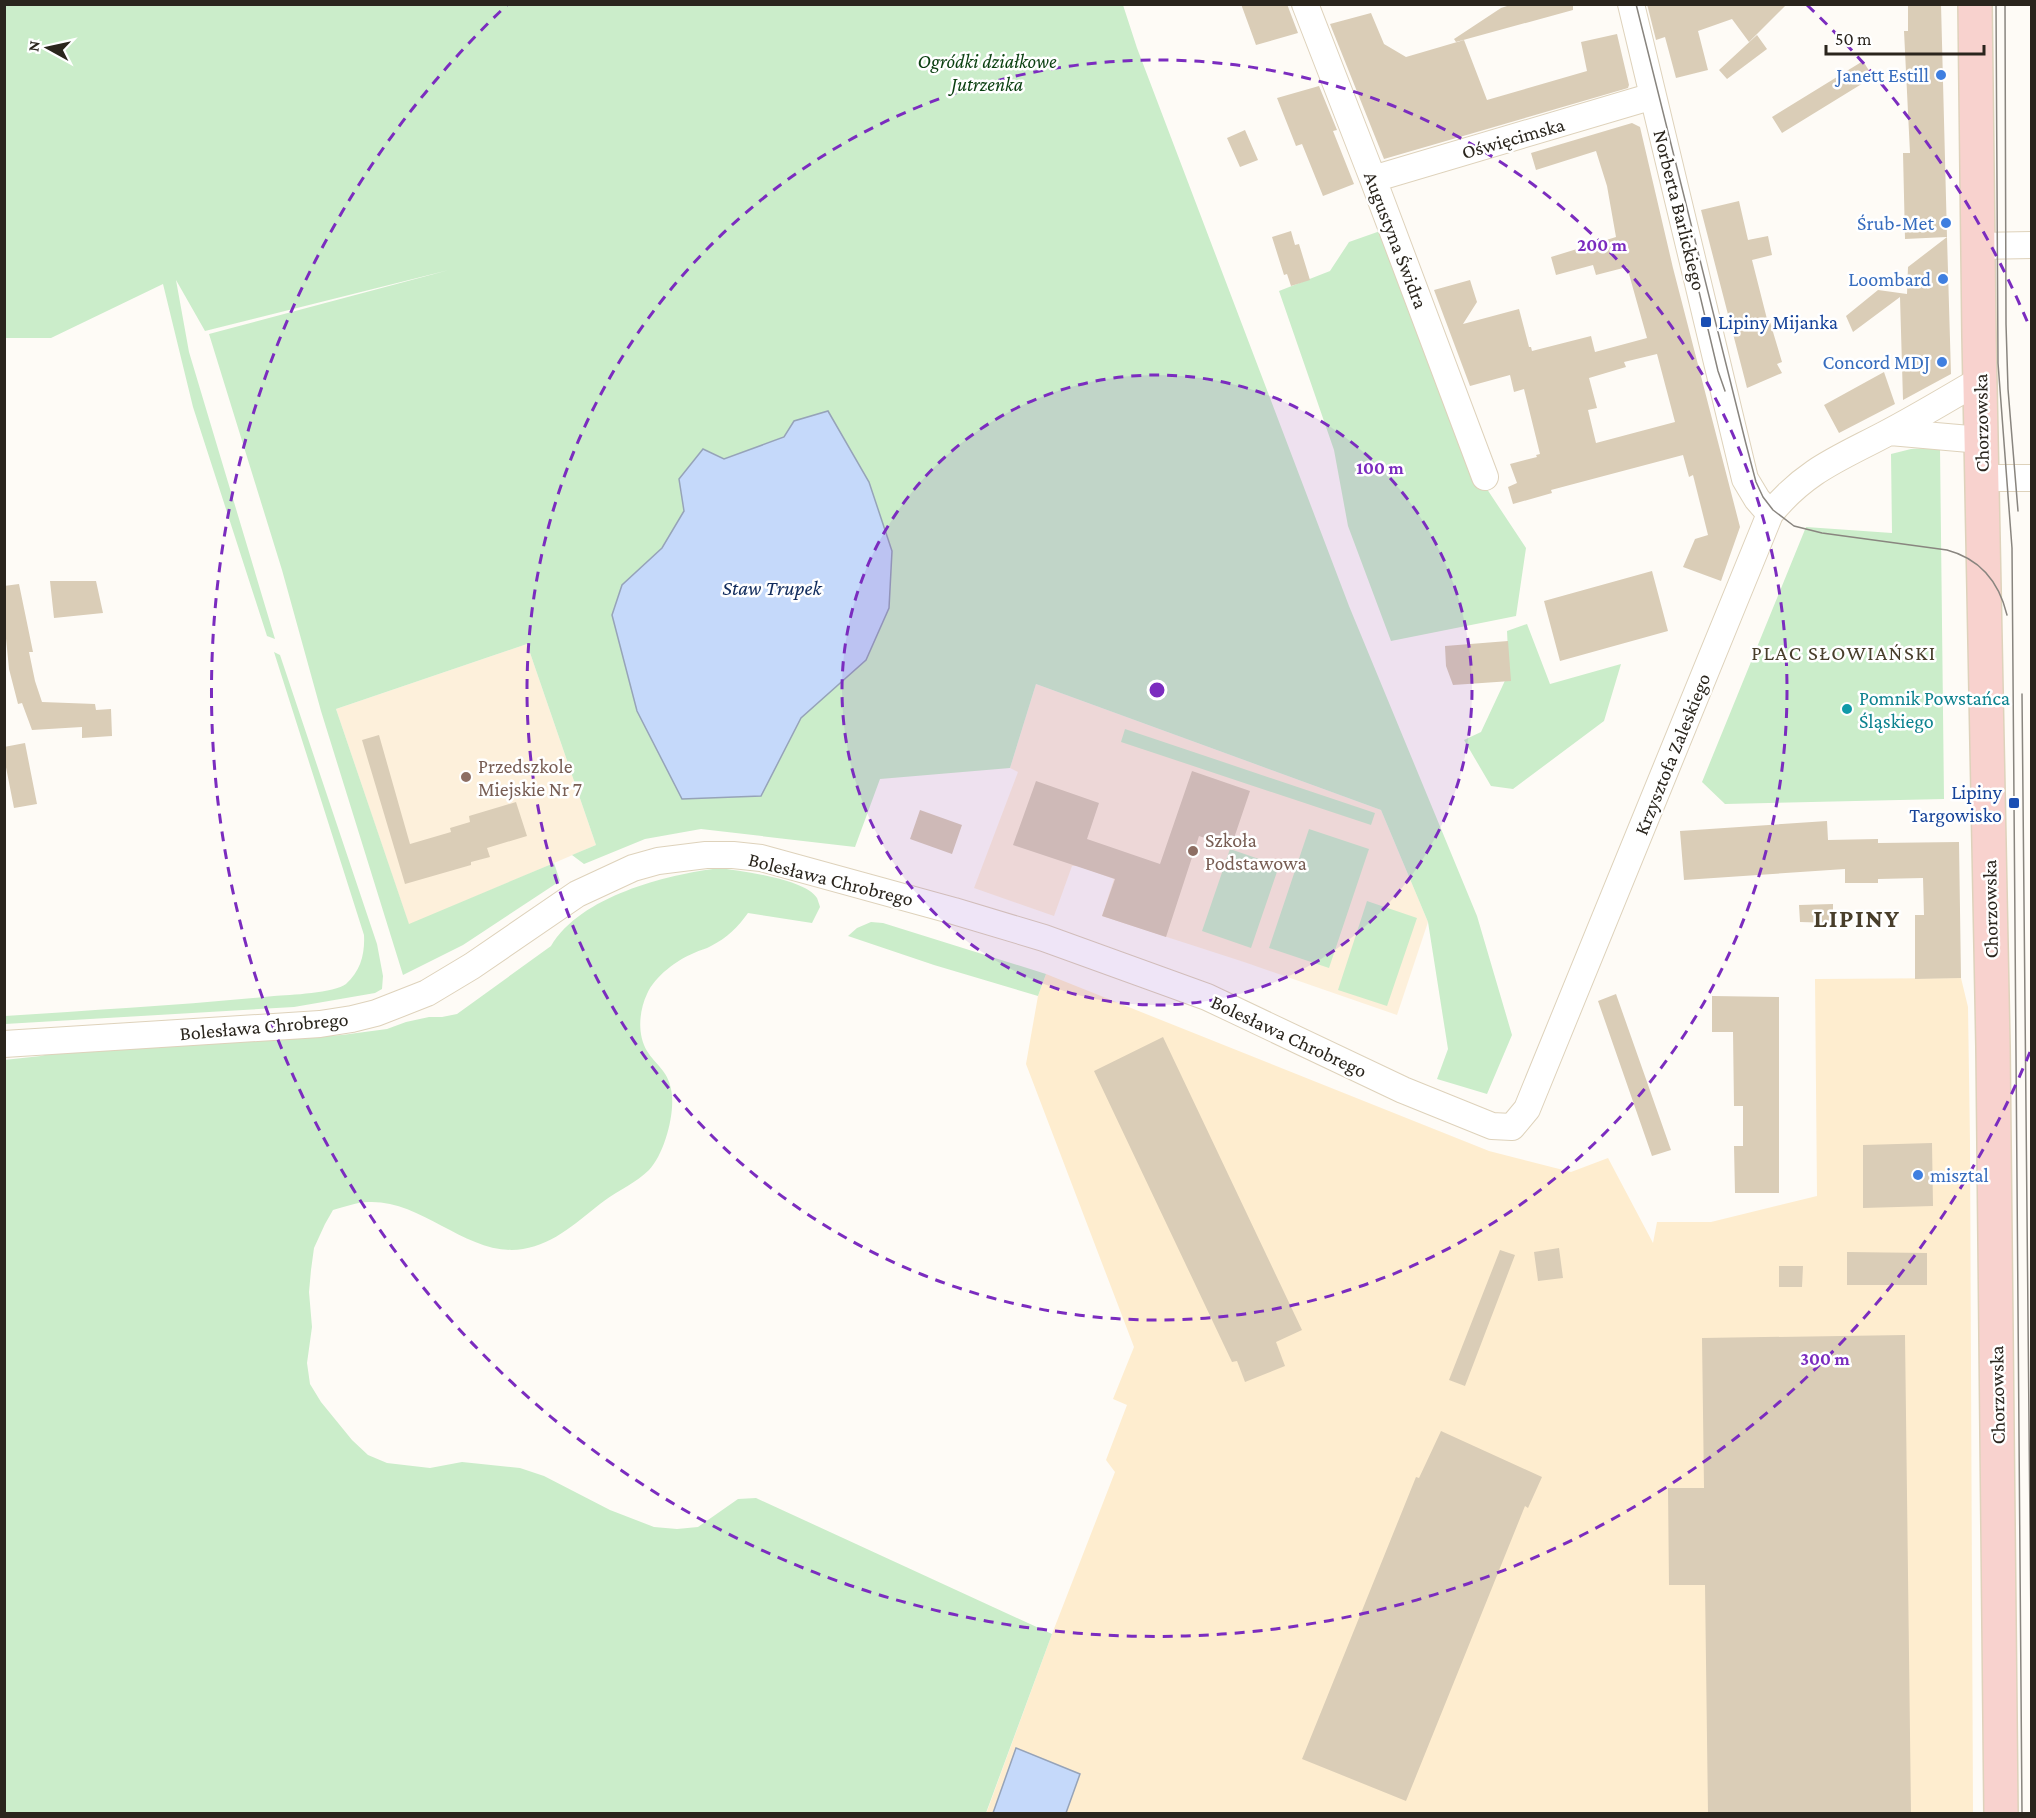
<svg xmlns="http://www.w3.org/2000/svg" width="2036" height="1818" font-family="'Crimson Pro',serif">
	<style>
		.built { fill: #feedcf }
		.education { fill: #fdf0db }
		.green { fill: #cbedca; fill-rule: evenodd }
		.water { fill: #c5d9fa; stroke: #96a3b8; stroke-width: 1.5 }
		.building { fill: #dacdb7; fill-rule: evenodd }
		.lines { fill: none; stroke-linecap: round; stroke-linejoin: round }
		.street-casing { stroke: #ded2bb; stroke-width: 28 }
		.secondary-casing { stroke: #ded2bb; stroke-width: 36 }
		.street { stroke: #fff; stroke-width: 26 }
		.secondary { stroke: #f8d2ce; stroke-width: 33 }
		.tram { stroke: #89857f; stroke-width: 1.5 }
		.ring { fill: none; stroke: #7b2cbf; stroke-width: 3; stroke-dasharray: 10 8 }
		.shop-dot { fill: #3f7fe0; stroke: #fff; stroke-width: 2 }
		.transit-dot { fill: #1a4fb4; stroke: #fff; stroke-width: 2 }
		.culture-dot { fill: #0f9aa8; stroke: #fff; stroke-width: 2 }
		.education-dot { fill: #8d6e63; stroke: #fff; stroke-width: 2 }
		.labels { text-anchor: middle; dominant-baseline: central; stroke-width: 5; stroke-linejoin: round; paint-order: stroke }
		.park-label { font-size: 20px; font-style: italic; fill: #093f0f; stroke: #fff }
		.shop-label { font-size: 20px; fill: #366cbe; stroke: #fff; text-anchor: end }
		.street-label { font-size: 20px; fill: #2a251d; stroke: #fff }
		.transit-label { font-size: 20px; fill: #164399; stroke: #fff; text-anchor: start }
		.culture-label { font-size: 20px; fill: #0d838f; stroke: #fff; text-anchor: start }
		.education-label { font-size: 20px; fill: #785e54; stroke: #fff; text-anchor: start }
		.water-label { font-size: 21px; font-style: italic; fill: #112c5d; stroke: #fff }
		.neighbourhood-label { font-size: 21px; letter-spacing: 1.5px; fill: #483e2b; stroke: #fff }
		.district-label { font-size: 26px; font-weight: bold; letter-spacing: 1.5px; fill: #483e2b; stroke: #fff }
		.centre { fill: #7b2cbf; stroke: #fff; stroke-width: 3 }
		.ring-label { font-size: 18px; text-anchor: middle; font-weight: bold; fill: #7b2cbf; stroke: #fff; stroke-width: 5; stroke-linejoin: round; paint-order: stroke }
	</style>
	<rect width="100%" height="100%" fill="#fefbf6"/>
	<path class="built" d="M1046,974L1489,1151L1571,1172L1608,1158L1653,1243L1657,1222H1711L1817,1196L1815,979L1961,978L1968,1007L1970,1142L1973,1813L986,1814L1052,1634L1115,1472L1106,1460L1127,1405L1113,1399L1134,1347L1026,1064L1038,996Z"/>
	<path class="education" d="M527,644L596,845L409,925L336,709Z
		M1036,684L1381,810L1428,922L1397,1015L1244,962L1102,916L1114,879L1078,866H1072L1054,916L974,888L1018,772L1010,768Z"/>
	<path class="green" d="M5,5H1123L1137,48L1349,606L1477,916L1512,1035L1487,1094L1437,1079L1448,1049L1428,922L1381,810L1036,684L1010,768L880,779L855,847L701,829L645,839L584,864L572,855L596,845L527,644L336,709L409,924L554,863L560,881L463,945L403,975L321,711L282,570L209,334L449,270L205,331L176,280L189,352L275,639L267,636L193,407L163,284L51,338H5ZM795,421L866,660L801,718L761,795L622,585L662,548L684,511L679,479L724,459L784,437Z
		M1383,230L1481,480L1526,548L1516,616L1391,641L1348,526L1334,450L1279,291L1330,271L1349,242Z
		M1940,447L1944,799L1725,804L1702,782L1806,527L1892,533L1891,454L1911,449Z
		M1527,624L1550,684L1621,664L1604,721L1513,789L1491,786L1464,740L1481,732L1509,672L1507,631Z
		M274,652L280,655L377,944L383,976L382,989L375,993L294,1007L5,1024V1016C94,1010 184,1005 274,996C289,995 335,993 346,984C361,971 365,953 364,935Z
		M1125,729L1375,813L1371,825L1121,742Z
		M1309,829L1369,849L1329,968L1269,948Z
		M1230,849L1279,866L1251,948L1202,931Z
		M720,868C741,871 805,879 817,898C817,898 820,906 820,907L812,923L748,913C738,927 727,938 711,946C706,949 700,950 694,953C677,960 655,976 647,994C639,1011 637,1034 647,1051C655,1064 668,1071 671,1089C676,1111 665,1153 649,1170C636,1183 619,1190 604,1201C579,1220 555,1244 523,1249C469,1258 424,1200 369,1202C357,1202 344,1207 333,1210L325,1224L314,1248L311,1270L309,1292L312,1327L307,1363L310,1384L321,1402L352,1440L368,1455L387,1463L430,1468L462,1462L520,1468L544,1476L610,1510L654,1527L677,1529L698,1527L738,1499L756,1498L1052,1634L986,1813H5L4,1060L41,1056L52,1053L342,1035L387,1029L406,1022L429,1017H442L457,1014L551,946C581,896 665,875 720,868Z
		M1367,901L1417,918L1387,1006L1338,990Z
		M871,922L883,923L1046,974L1038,996L934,965L848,936L857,928Z"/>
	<path class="water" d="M828,411L869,482L892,551L889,608L866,660L801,718L761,796L682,799L637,711L612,615L622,585L662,548L684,511L679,479L703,449L724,459L784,437L794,421Z
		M1016,1748L1080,1774L1066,1813H993Z"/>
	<path class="building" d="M1241,4H1287L1298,33L1256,45Z
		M1513,4H1573V10L1456,42L1454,39L1501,8Z
		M1647,4H1787L1749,42L1732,19L1698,31L1708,70L1676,78L1665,37L1656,40Z
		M1908,4H1941L1947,237L1905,239L1903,153H1910L1904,31H1908Z
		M1371,13L1384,44L1406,57L1464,40L1487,100L1587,71L1581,42L1617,34L1629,85L1628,88L1384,159L1330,24Z
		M1757,35L1767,49L1727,79L1719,70Z
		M1863,61L1873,77L1782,133L1772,117Z
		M1319,86L1337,130L1333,131L1354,184L1323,196L1302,144L1296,146L1277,98Z
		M1632,123L1640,127L1673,268L1740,527L1721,581L1683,567L1695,539L1708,535L1693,475L1689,477L1683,455L1551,490L1552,493L1513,504L1508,487L1517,483L1510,464L1537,457L1536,455L1540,454L1524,389L1514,392L1510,375L1470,386L1434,290L1470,280L1477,302L1463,324L1519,309L1529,347H1531L1532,351L1591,336L1595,352L1647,338L1627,267L1596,275L1593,265L1556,275L1551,257L1616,237L1607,186L1596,151L1536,170L1531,153ZM1657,354L1675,422L1596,443L1588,410L1597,408L1589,378L1626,367L1624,362Z
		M1245,130L1258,160L1240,167L1227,138Z
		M1739,201L1748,240L1768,236L1772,255L1752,260L1768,323L1770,322L1782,362L1777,364L1782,373L1747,388L1701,210Z
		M1291,231L1295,245L1299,244L1310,280L1291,286L1287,274L1284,275L1272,237Z
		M1947,237L1951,374L1903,400L1900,297L1853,332L1846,316L1878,290L1907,294L1908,267Z
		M1884,372L1895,404L1839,433L1824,405Z
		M1652,571L1668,631L1560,661L1544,601Z
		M50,581H96L103,613L54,618Z
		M19,584L33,652H29L35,681L42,702L95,704L96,710L111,709L112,736L82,738V727L32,730L22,703L18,704L9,669L4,618V586Z
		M1508,641L1511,681L1453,685L1446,666L1445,646Z
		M379,735L410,844L451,832L450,828L470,822L469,816L516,802L527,836L487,848L490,857L471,862V865L405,884L362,740Z
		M25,743L37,804L14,808L4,757V747Z
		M1192,771L1250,791L1231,847L1199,836L1166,937L1102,916L1115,879L1013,845L1036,781L1099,803L1087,839L1160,864Z
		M920,810L962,825L952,854L910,839Z
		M1827,821L1828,840L1878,839V843L1959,842L1961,978L1915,979V915H1924L1923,878L1878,879V883H1845V869L1684,880L1680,831Z
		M1833,904V923L1800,922L1799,905Z
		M1616,994L1671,1150L1652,1156L1598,1001Z
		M1712,996L1779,997V1193H1735L1734,1146H1743V1106H1734L1733,1032H1712Z
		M1163,1037L1302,1330L1276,1342L1285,1366L1245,1382L1237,1361L1232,1362L1094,1071Z
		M1932,1143L1933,1206L1863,1208V1145Z
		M1559,1248L1563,1278L1538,1281L1534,1252Z
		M1500,1250L1515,1255L1465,1386L1449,1380Z
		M1847,1252L1927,1253V1285H1847Z
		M1779,1266H1803L1802,1287H1779Z
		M1905,1335L1911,1814H1708L1705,1585H1669L1668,1488H1704L1702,1338Z
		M1441,1431L1542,1477L1528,1508L1525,1506L1406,1801L1302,1759L1416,1477L1419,1478Z"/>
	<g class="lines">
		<g class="street-casing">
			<path id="street" d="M1305,4L1373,179L1485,477
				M1631,4L1745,479L1757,499L1770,514
				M1373,179L1653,96
				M1977,246L2032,245
				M1890,432L1981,440
				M1982,478H2032
				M4,1044L320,1024L352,1019L376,1013L427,993L472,966L577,894L633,868L658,861L706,855H733L761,858L954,911L1044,938L1207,997L1403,1090L1492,1126L1512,1127L1527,1109L1770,514C1806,469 1843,457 1891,431C1921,415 1951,397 1980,380"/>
		</g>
		<g class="secondary-casing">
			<path id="secondary" d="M1975,4L1979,336L1993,1047L2001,1814"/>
		</g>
		<use href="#street" class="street"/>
		<use href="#secondary" class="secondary"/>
		<path class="tram" d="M1636,4L1746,444L1756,482L1763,497L1773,510L1794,526L1822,533L1947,550C1981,559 1999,582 2007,615
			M1996,4L1998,363L2012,548L2022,1814
			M2005,4L2006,324L2008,389L2018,511
			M1686,237L1718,371L1725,391
			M2022,694L2032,1733"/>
	</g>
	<circle cx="1157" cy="690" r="315" fill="#7b2cbf" fill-opacity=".12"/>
	<g class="ring">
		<circle cx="1157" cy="690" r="315"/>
		<circle cx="1157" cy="690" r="630"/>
		<path d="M2030 1052A945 945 0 1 1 507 5M1807 5A945 945 0 0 1 2030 328"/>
	</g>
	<g class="shop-dot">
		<circle cx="1941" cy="75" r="6"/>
		<circle cx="1946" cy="223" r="6"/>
		<circle cx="1943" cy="279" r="6"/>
		<circle cx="1942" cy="362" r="6"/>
		<circle cx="1918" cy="1175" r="6"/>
	</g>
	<g class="transit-dot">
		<rect x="1700" y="316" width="12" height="12" rx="3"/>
		<rect x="2008" y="797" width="12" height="12" rx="3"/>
	</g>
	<circle class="culture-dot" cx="1847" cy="709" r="6"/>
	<g class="education-dot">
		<circle cx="466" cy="777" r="6"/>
		<circle cx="1193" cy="851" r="6"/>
	</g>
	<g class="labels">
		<g class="park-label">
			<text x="987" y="61">Ogródki działkowe<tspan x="987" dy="23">Jutrzenka</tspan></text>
		</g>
		<g class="shop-label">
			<text x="1929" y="75">Janett Estill</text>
			<text x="1934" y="223">Śrub-Met</text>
			<text x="1931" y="279">Loombard</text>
			<text x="1930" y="362">Concord MDJ</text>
			<text x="1930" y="1175" text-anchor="start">misztal</text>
		</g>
		<g class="street-label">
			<text transform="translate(1513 138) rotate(-16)">Oświęcimska</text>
			<text transform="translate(1680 210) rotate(76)">Norberta Barlickiego</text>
			<text transform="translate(1396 240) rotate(69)">Augustyna Świdra</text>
			<text transform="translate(1981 423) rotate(-91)">Chorzowska</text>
			<text transform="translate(1672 754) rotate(-68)">Krzysztofa Zaleskiego</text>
			<text transform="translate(831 879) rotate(14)">Bolesława Chrobrego</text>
			<text transform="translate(1990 909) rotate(-91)">Chorzowska</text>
			<text transform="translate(264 1026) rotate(-5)">Bolesława Chrobrego</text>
			<text transform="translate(1289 1036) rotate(25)">Bolesława Chrobrego</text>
			<text transform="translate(1997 1395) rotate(-91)">Chorzowska</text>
		</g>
		<g class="transit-label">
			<text x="1718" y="322">Lipiny Mijanka</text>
			<text x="2002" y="792" text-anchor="end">Lipiny<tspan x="2002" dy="23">Targowisko</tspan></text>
		</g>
		<g class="culture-label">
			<text x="1859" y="698">Pomnik Powstańca<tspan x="1859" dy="23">Śląskiego</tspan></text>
		</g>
		<g class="education-label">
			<text x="478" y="766">Przedszkole<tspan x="478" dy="23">Miejskie Nr 7</tspan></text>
			<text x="1205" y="840">Szkoła<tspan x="1205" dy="23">Podstawowa</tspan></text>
		</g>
		<g class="water-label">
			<text x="772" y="588">Staw Trupek</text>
		</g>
		<g class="neighbourhood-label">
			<text x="1844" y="653">PLAC SŁOWIAŃSKI</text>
		</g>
		<g class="district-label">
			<text x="1857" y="918">LIPINY</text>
		</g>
	</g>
	<circle cx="1157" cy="690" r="9" class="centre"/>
	<g class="ring-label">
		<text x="1602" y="251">200 m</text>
		<text x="1380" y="474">100 m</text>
		<text x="1825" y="1365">300 m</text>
	</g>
	<rect width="2036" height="1818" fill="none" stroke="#2a251d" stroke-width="12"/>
	<g transform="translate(48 48) rotate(278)" stroke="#ffffff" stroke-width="4.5" paint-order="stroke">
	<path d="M0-4.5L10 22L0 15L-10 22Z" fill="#2a251d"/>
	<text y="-9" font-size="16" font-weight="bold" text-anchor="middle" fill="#2a251d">N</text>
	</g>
	<path d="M1826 45v9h158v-9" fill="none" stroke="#2a251d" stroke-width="3"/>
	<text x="1835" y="45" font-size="18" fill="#2a251d" stroke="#ffffff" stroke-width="4.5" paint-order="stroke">50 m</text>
</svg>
